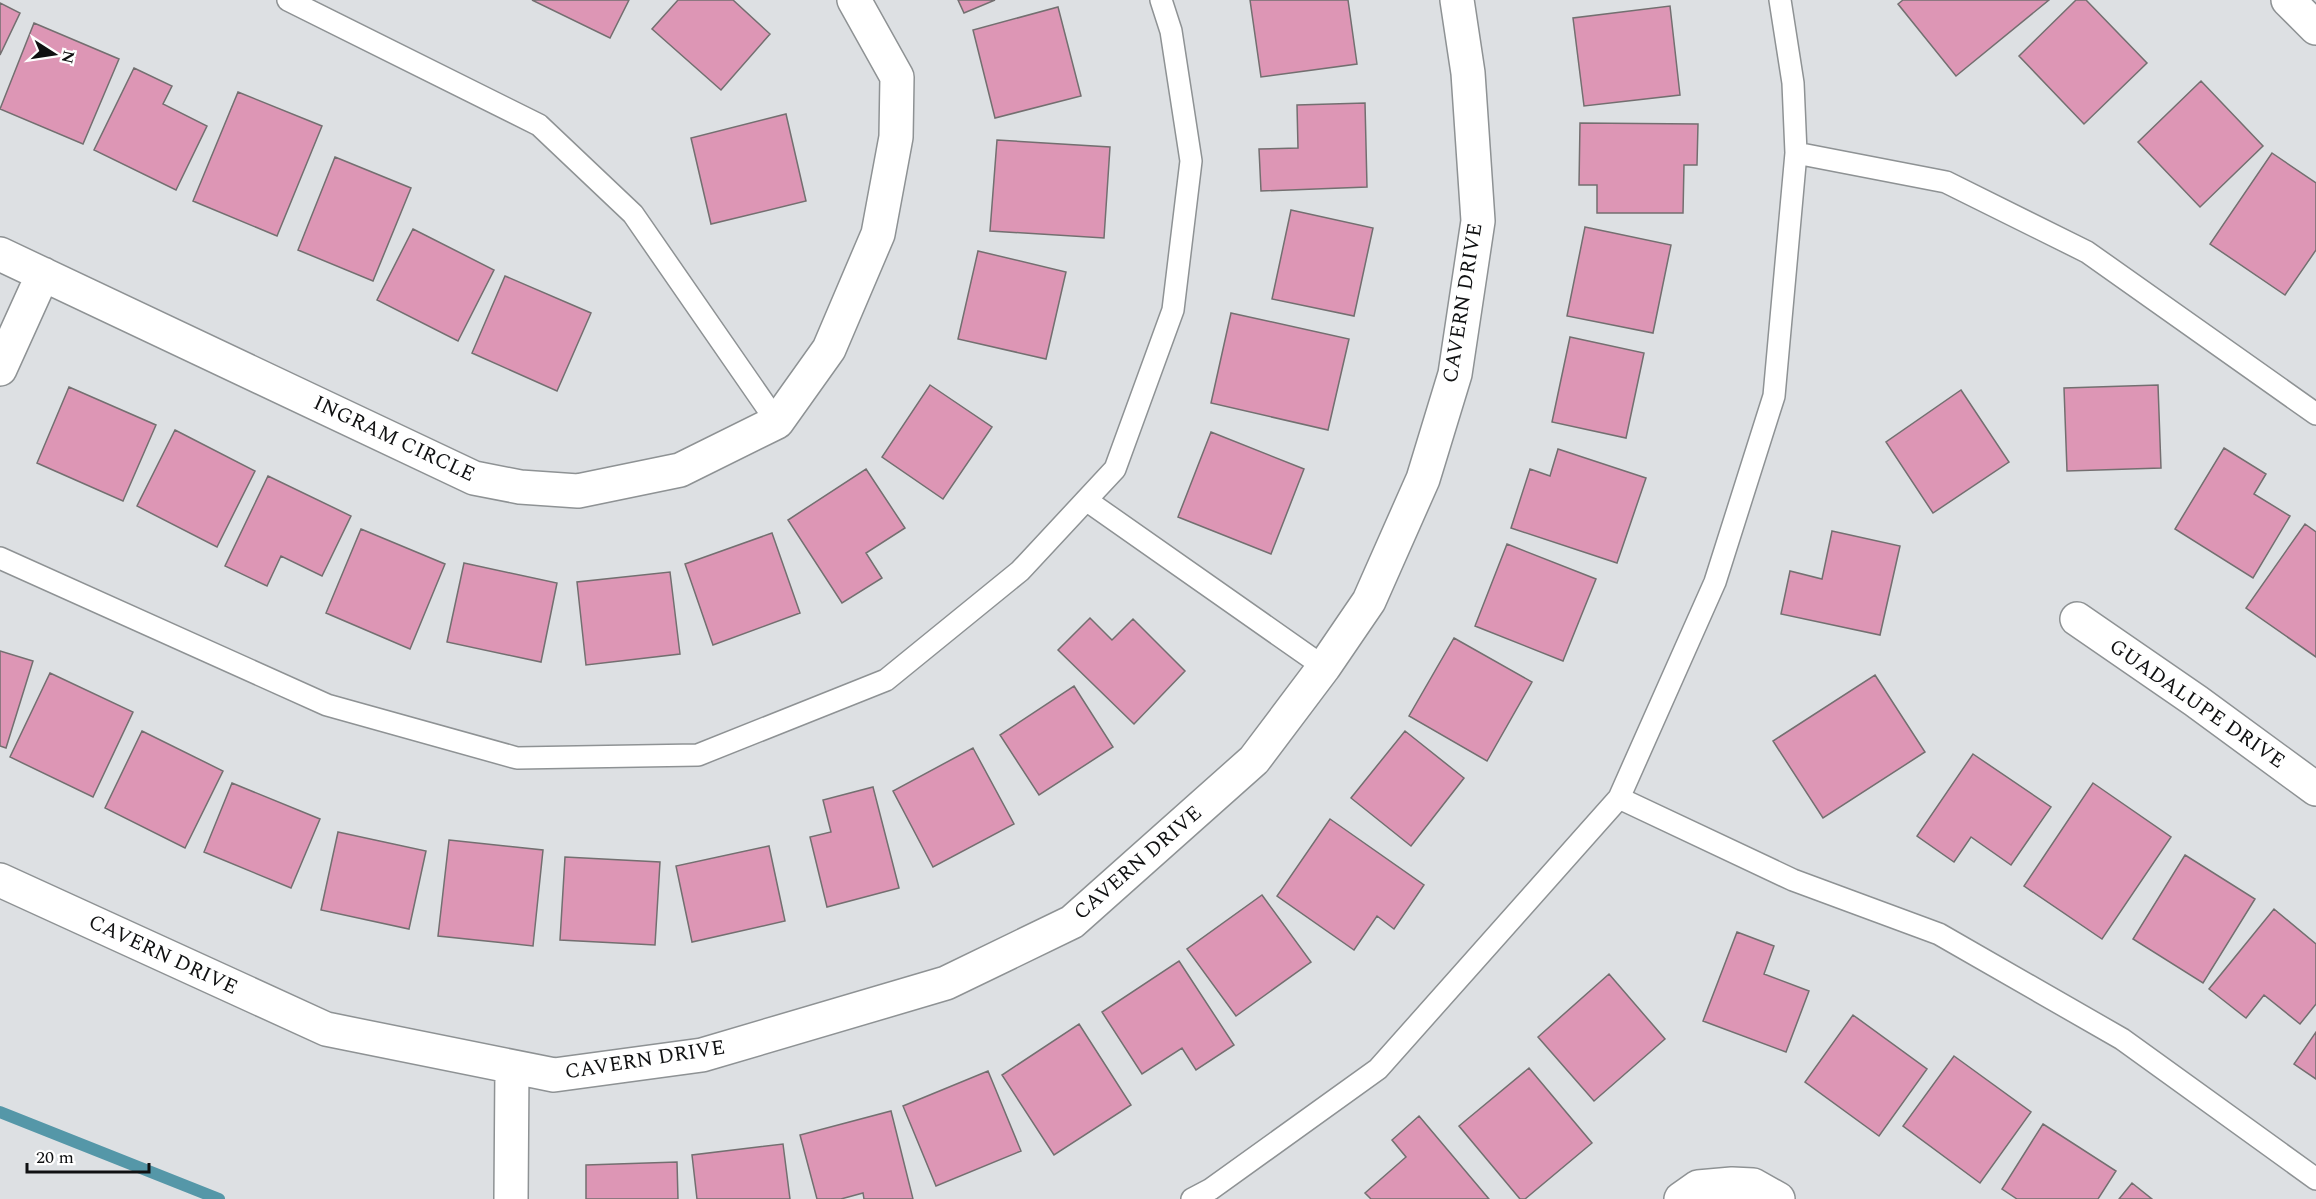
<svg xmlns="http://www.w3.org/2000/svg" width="2316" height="1199" font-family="Spectral,serif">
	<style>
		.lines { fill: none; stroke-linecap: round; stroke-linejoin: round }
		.stream { stroke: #5597a8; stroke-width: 12 }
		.building { fill: #dd96b5; stroke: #736f70; stroke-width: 1.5 }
		.lane-casing { stroke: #8e9294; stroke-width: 24 }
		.street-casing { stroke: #8e9294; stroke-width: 36 }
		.lane { stroke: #fff; stroke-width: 21 }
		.street { stroke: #fff; stroke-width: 33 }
		.labels { text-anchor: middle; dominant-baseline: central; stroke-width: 4.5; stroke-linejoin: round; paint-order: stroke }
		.street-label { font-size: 21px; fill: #101112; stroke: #fff }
	</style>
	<rect width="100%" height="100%" fill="#dde0e3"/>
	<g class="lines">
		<path class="stream" d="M0,1112L219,1199"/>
	</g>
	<path class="building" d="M532,0H629L610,38Z
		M678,0H733L770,34L721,90L652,29Z
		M958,0H995L964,13Z
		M1250,0H1348L1357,64L1261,77Z
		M1903,0H2049L1956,76L1898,4Z
		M2076,0H2086L2147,63L2084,124L2019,56Z
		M0,3L20,13L0,55Z
		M1670,6L1680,95L1584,106L1573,18Z
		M1058,7L1081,96L995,118L973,30Z
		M34,23L119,59L83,144L0,109Z
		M134,68L172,86L163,104L207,126L176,190L94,150Z
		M2201,81L2263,146L2200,207L2138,142Z
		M238,92L322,126L277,236L193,201Z
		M1365,103L1367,187L1261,191L1259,149L1298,148L1297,105Z
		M786,114L806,201L711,224L691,138Z
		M1580,123L1698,124L1697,165H1684L1683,213H1597V185H1579Z
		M997,140L1110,147L1104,238L990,231Z
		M2272,153L2316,183V250L2285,295L2210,244Z
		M335,157L411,188L373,281L298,250Z
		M1291,210L1373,228L1354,316L1272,299Z
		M1585,227L1671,245L1653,333L1567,316Z
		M413,229L494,270L458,341L377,300Z
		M978,251L1066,272L1046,359L958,339Z
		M505,276L591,313L557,391L472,353Z
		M1231,313L1349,339L1328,430L1211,403Z
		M1570,337L1644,353L1626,438L1552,422Z
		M930,385L992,427L943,499L882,457Z
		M2158,385L2161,468L2067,471L2064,388Z
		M69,387L156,425L123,501L37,463Z
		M1961,390L2009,462L1933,513L1886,442Z
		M175,430L255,471L217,547L137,506Z
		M1211,432L1304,469L1271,554L1178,517Z
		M2224,448L2266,474L2254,494L2290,516L2253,578L2175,529Z
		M1558,449L1646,478L1617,563L1511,528L1530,469L1550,476Z
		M866,469L905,528L866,553L882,578L842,603L788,520Z
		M268,476L351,516L322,576L281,556L267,586L225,566Z
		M2305,524L2316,532V657L2246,608Z
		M361,529L445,564L410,649L326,613Z
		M1832,531L1900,546L1880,635L1781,614L1790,571L1822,579Z
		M772,533L800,613L713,645L685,564Z
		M1507,544L1596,579L1563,661L1475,626Z
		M464,563L557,583L541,662L447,642Z
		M670,572L680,654L586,665L577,582Z
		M1090,618L1112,640L1133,619L1185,671L1134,724L1058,650Z
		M1454,638L1532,682L1487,761L1409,716Z
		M0,651L33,661L6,748L0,746Z
		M50,673L133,712L93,797L10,757Z
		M1875,675L1925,752L1823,818L1773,741Z
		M1074,686L1113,747L1039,795L1000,735Z
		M142,731L223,771L185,848L105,808Z
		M1405,731L1464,778L1411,846L1351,798Z
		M973,748L1014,824L933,867L893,791Z
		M1973,754L2051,807L2011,865L1971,837L1954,862L1917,836Z
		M232,783L320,819L291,888L204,852Z
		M2093,783L2171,837L2102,939L2024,886Z
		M873,787L899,888L827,907L810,837L831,832L823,800Z
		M1330,819L1424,885L1394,929L1377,916L1354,950L1277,896Z
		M338,832L426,851L409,929L321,910Z
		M449,840L543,850L533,946L438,936Z
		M769,846L785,921L692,942L676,866Z
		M2185,855L2255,899L2203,983L2133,939Z
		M565,857L660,862L655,945L560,940Z
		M1262,895L1311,962L1236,1016L1187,949Z
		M2274,909L2316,944V1004L2300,1024L2264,995L2246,1018L2209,989Z
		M1737,932L1774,946L1764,974L1809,991L1786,1052L1703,1021Z
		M1179,961L1234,1045L1196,1070L1182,1048L1142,1074L1102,1012Z
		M1609,974L1665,1039L1594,1101L1538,1037Z
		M1853,1015L1927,1069L1879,1136L1805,1082Z
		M1079,1024L1131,1105L1054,1155L1002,1075Z
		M2316,1032V1079L2294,1064Z
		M1954,1056L2031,1112L1980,1183L1903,1126Z
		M1529,1068L1592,1143L1525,1199H1520L1459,1126Z
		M988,1071L1021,1151L936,1186L903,1106Z
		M891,1111L913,1199H864L863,1193L841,1199H817L800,1135Z
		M1419,1116L1489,1199H1371L1365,1193L1406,1157L1392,1140Z
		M2043,1124L2116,1171L2098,1199H2017L2002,1189Z
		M783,1144L790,1199H697L692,1155Z
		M677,1162L678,1199H586V1165Z
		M2132,1183L2152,1199H2119Z"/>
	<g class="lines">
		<g class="lane-casing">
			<path id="lane" d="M288,0L539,125L633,214L777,422
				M1796,153L1946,182L2087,252L2316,414
				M1086,500L1324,667
				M0,558L327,705L517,758L698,755L886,680L1020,571L1115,469L1173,310L1191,161L1171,31L1161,0
				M1619,798L1793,880L1939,934L2122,1039L2316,1179
				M1192,1199L1211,1189L1378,1069L1619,798L1715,582L1774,396L1796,153L1793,83L1780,0"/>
		</g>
		<g class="street-casing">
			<path id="street" d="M2288,0L2316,28
				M0,254L474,478L520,487L578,491L680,470L777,422L829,349L878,234L896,137L897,77L854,0
				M0,369L43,274
				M2077,619L2196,701L2316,789
				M0,880L326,1029L554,1075L702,1055L946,983L1072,922L1254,760L1324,667L1369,601L1423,479L1455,374L1478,221L1468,73L1457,0
				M511,1199L512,1067
				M1681,1199L1698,1187L1732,1184L1753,1185L1778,1199"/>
		</g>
		<use href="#lane" class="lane"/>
		<use href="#street" class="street"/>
	</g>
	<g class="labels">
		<g class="street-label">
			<text transform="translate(1463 303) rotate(-81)">CAVERN DRIVE</text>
			<text transform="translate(394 439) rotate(25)">INGRAM CIRCLE</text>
			<text transform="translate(2197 704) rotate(35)">GUADALUPE DRIVE</text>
			<text transform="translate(1138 863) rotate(-41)">CAVERN DRIVE</text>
			<text transform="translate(163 955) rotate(25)">CAVERN DRIVE</text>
			<text transform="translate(645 1060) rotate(-9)">CAVERN DRIVE</text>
		</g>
	</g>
	<g transform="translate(54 54) rotate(102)" stroke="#ffffff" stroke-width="4.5" paint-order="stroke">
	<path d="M0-4.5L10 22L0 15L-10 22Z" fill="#101112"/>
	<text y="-9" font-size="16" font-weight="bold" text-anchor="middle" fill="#101112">N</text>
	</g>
	<path d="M27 1163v9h122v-9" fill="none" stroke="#101112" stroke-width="3"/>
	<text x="36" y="1163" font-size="18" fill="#101112" stroke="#ffffff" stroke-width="4.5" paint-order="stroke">20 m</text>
</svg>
